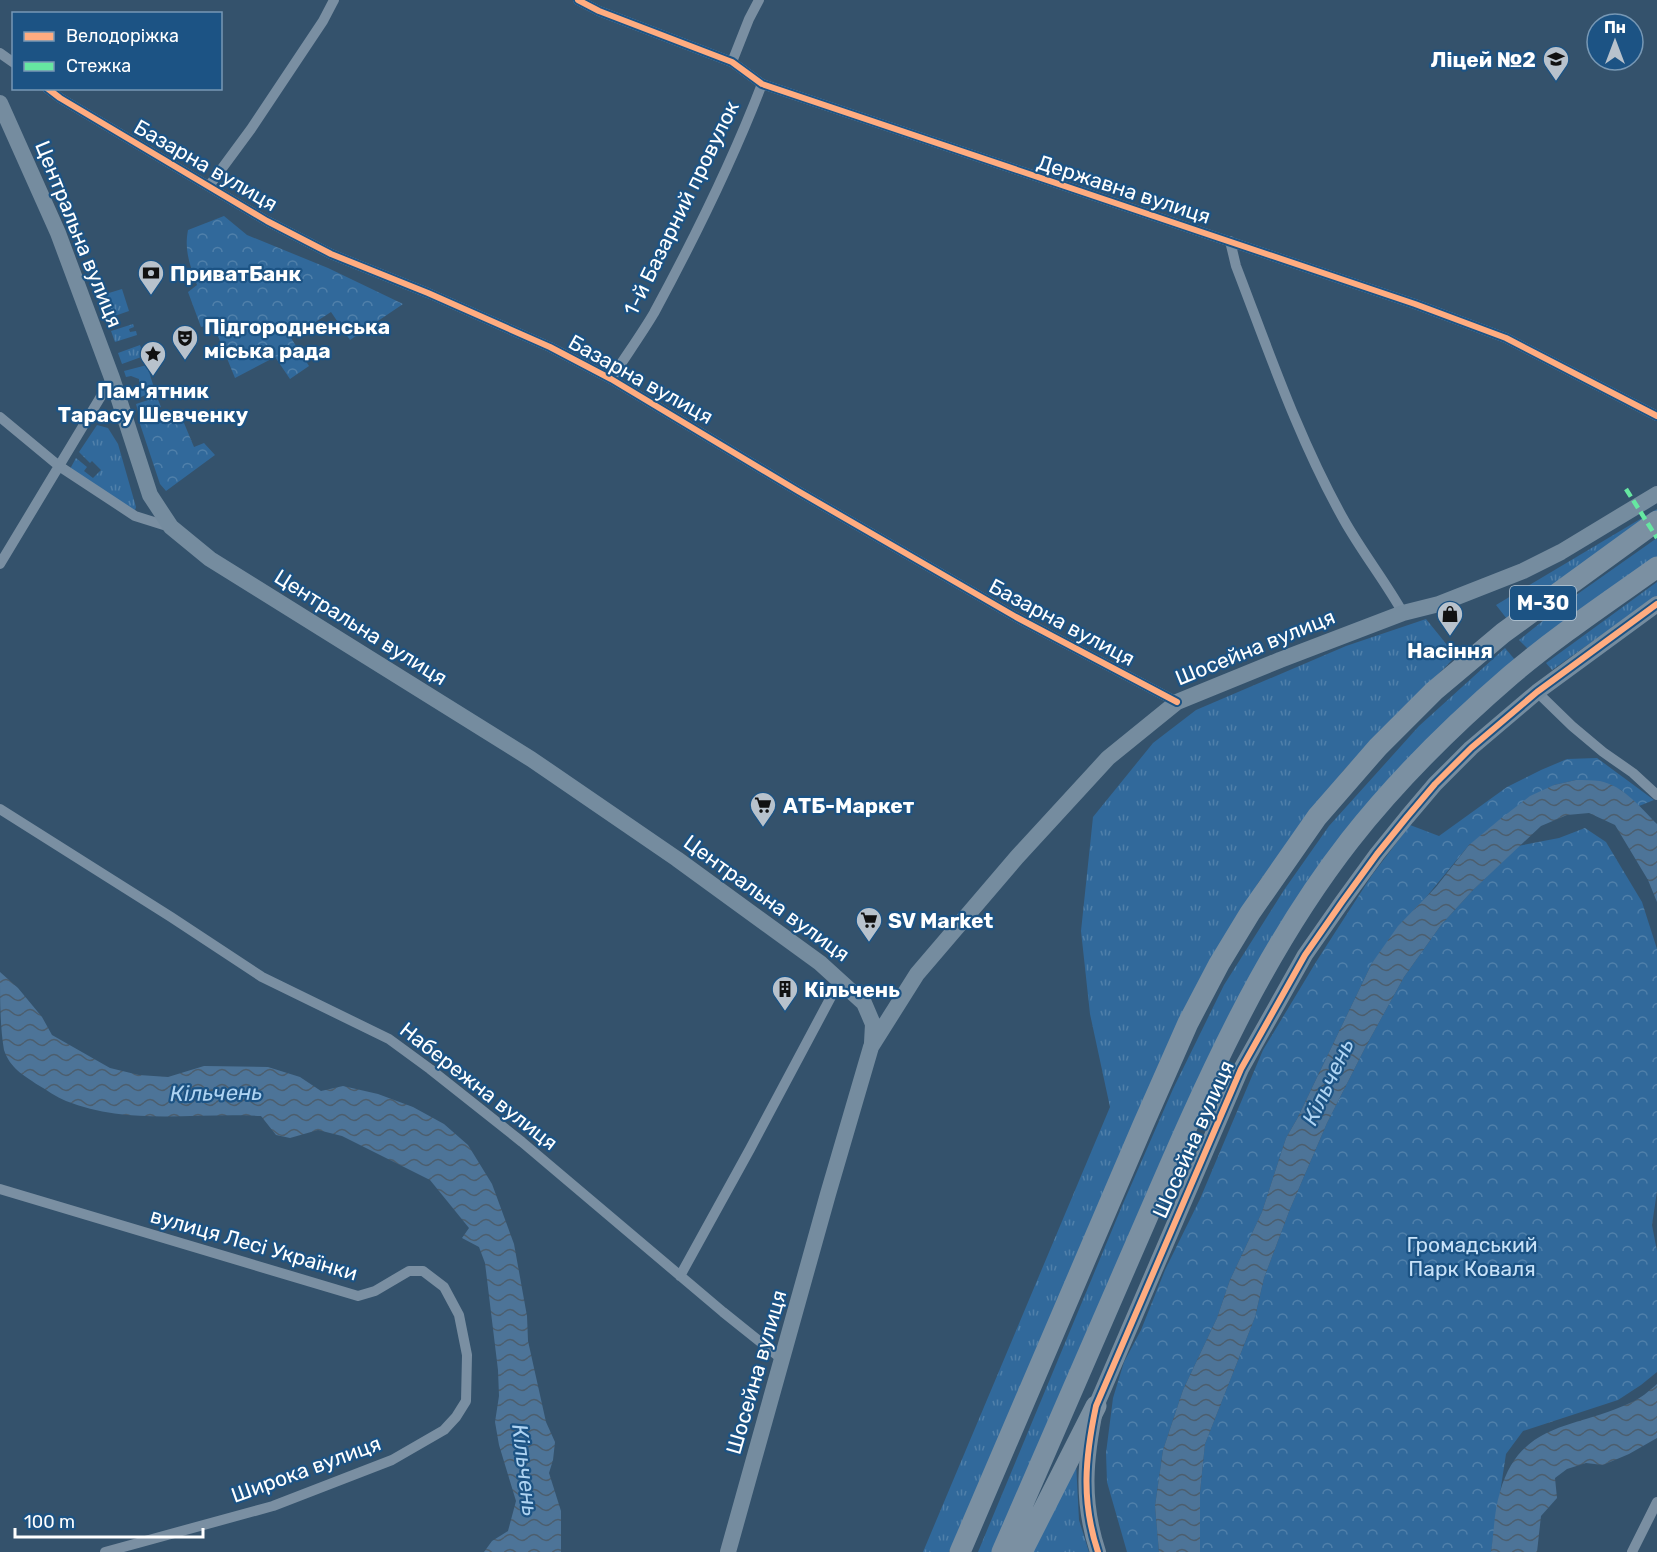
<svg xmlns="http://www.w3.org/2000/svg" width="1657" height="1552" font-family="Rubik,sans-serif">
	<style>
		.grass { fill: url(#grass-tufts) }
		.forest { fill: url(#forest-crowns) }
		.water { fill: url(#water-waves) }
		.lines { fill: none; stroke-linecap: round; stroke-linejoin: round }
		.street { stroke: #7a8fa2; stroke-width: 10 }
		.secondary { stroke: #758c9f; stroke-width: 16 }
		.highway { stroke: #7b90a2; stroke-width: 21 }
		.quiet { stroke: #66e7a1; stroke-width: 4.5; stroke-dasharray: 9 4.5; stroke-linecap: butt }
		.cycleway-casing { stroke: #1c5384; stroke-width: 10 }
		.cycleway { stroke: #ffac80; stroke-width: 6 }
		.labels { text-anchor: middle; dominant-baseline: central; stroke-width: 4.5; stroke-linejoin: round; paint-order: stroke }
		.shield { fill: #1c5384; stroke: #bbcbda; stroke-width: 1.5 }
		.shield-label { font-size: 20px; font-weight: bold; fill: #fff }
		.poi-label { font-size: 21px; font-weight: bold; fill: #fff; stroke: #1c5384; text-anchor: start }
		.street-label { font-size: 21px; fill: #fff; stroke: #1c5384 }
		.park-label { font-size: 21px; fill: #c8e2f8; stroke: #1c5384 }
		.water-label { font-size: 22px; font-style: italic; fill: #aed3f2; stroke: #1c5384 }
	</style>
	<defs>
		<pattern id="grass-tufts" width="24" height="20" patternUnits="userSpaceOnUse" patternTransform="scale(1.5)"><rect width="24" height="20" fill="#31699b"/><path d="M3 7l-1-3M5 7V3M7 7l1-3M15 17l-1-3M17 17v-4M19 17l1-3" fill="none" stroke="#5080aa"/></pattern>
		<pattern id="forest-crowns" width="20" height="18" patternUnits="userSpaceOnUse" patternTransform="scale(1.5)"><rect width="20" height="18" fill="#31699b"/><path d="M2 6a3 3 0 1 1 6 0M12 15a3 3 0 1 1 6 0" fill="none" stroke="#5080aa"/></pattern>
		<pattern id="water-waves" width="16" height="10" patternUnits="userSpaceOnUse" patternTransform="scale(1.5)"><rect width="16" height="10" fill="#4d7498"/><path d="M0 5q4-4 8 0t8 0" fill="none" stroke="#4c5e6e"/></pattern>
	</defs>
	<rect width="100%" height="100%" fill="#34526c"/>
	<path class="grass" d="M122,289L129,311L106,319L99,296Z
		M133,324L134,327L129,329L130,332L136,331L137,335L115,342L111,331Z
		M140,345L144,356L122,364L118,353Z
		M147,365L155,391L134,400L133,394L139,388V379L131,376L126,377L124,371Z
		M157,397L161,407L139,415L136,404Z
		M97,425L108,428L118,444L136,507L134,514L70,469L76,458L87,467L84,471L93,478L101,470L92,461L90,463L79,452Z
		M1657,509V516L1507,619L1496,605Z
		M1657,538V558L1530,651L1519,640L1569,600Z
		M1657,582V596L1552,670L1546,663Z
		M1426,619L1456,656L1344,770L1258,883L998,1440L949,1552H923L1110,1107L1090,1014L1081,931L1093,817L1153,743L1196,710L1346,646Z
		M1505,648L1516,661L1299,902L994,1552H978L1122,1206L1173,1089L1224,985L1284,890L1329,826L1419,726Z
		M1076,1462L1079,1520L1089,1552H1029Z"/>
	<path class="forest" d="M224,216L247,235L328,268L403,304L350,340L331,312L291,338L309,366L290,379L275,357L235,378L213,324L201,327L188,292L197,285C190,265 184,251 188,230Z
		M179,411L194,447L204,443L215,455L166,491L160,484L140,424Z
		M1597,758L1654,800L1639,806L1621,790L1602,782L1576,780L1554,785L1469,845L1372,963L1297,1119L1286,1138L1262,1212L1230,1280L1217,1318L1183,1390L1163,1450L1155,1506L1159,1552H1127L1107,1482L1106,1453L1113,1398L1124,1362L1141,1330L1165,1270L1200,1199L1263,1050L1316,962L1372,875L1410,825L1439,836L1507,787L1541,770L1567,759Z
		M1585,828L1606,842L1642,902L1657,949V1191L1652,1225L1657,1251V1372L1641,1385L1618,1400L1523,1431L1506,1454L1491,1552H1200L1199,1540L1200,1492L1205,1444L1255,1317L1264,1278L1290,1209L1327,1123L1366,1046L1404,977L1441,925L1473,890L1518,846L1559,838Z"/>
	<path class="water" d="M1576,780C1584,780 1592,780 1600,781C1624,786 1641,808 1657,824V902L1648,880L1615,825L1589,813L1567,815L1541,826L1473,890L1441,925L1404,977L1366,1046L1327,1123L1290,1209L1264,1278L1255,1317L1205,1444L1200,1492V1552H1159L1155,1506L1163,1450L1183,1390L1217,1318L1230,1280L1262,1212L1286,1138L1297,1119L1372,963L1398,926L1436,887L1469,845L1499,820L1530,796L1554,785Z
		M0,972L18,988L42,1017L52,1035L110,1068L139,1075L168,1077L204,1066L268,1067L300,1077L321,1091L343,1086L378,1094L413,1107L444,1124L468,1145L492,1184L514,1244L527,1316L528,1341L546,1422L555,1442L553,1460L549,1473L561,1511V1552H484L492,1541L508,1531L516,1501L499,1445L495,1422L499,1396L498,1370L485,1263L479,1247L462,1238L469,1228L430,1180L342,1136L318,1130L290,1138L276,1135L261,1116C196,1112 128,1126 66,1101C56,1097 47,1090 38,1085C23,1075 10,1068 4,1050C0,1027 0,997 0,972Z
		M1657,1384V1438L1629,1454L1603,1465L1586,1463L1567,1469L1555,1478L1557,1498L1541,1516L1537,1552H1491C1494,1533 1494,1511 1500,1492C1520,1421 1575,1429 1630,1403C1640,1399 1649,1391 1657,1384Z"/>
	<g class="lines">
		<path class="street" d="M578,0L599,11L732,62L762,84L1415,304L1506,338L1657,416
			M0,53L14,63
			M732,62L749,19L759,0
			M47,88L60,98L267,221L331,254L428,293L550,347L611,379L798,491L1016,617L1177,702
			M209,186L251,129L323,21L334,0
			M1230,241L1236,266C1269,352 1299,440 1344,520C1362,552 1385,581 1403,613
			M611,379C625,357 641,335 654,313C694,239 732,162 762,84
			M0,417L59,466L135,516L170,527
			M0,564L112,378
			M1537,692L1572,726L1603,752L1633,773L1657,795
			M0,809L171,917L262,977L389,1039L430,1069L522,1142L723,1312L783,1360
			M0,1189L358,1296L375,1291L409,1271H423L444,1287L459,1315L467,1355L466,1401L456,1417L444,1430L392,1460L273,1506L105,1552
			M680,1276L750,1149L840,980
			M1632,1552L1657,1502"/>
		<path class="secondary" d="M0,103L58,233L112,378L150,495L171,527L210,559L531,759L677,859L820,963L864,1003L873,1024L872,1043
			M728,1552L828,1194L871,1047L917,974L1017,857L1108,758L1177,702L1280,660L1403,613L1439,604L1523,571L1561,552L1657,494
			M1098,1552C1081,1501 1085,1458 1096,1406L1241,1069L1305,955L1342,902L1377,854L1407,817L1435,784L1471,748L1537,692L1657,604"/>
		<path class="highway" d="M960,1552L1143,1125L1188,1023L1219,964L1250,913L1317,817L1378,747L1434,691L1503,633L1657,521
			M1002,1552C1050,1441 1099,1329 1147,1218C1204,1086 1261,954 1350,840C1397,780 1453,725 1511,675C1557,636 1608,602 1657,567
			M1022,1552L1096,1406"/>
		<path class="quiet" d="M1626,489L1657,538"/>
		<g class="cycleway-casing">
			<path id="cycleway" d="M578,0L599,11L732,62L762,84L1415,304L1506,338L1657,416
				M47,88L60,98L267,221L331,254L428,293L550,347L611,379L798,491L1016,617L1177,702
				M1098,1552C1081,1501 1085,1458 1096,1406L1241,1069L1305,955L1342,902L1377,854L1407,817L1435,784L1471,748L1537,692L1657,604"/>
		</g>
		<use href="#cycleway" class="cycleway"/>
	</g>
	<defs>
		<g id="school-pin" transform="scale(1.35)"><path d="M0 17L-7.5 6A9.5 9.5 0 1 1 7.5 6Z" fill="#b8c2cc" stroke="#1c5384"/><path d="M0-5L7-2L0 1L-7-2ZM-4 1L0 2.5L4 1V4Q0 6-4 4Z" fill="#111"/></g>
		<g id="bank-pin" transform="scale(1.35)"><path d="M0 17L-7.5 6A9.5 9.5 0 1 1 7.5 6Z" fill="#b8c2cc" stroke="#1c5384"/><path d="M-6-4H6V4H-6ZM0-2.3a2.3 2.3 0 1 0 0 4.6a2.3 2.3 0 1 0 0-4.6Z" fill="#111"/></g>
		<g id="theatre-pin" transform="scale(1.35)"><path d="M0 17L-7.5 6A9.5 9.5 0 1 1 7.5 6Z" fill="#b8c2cc" stroke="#1c5384"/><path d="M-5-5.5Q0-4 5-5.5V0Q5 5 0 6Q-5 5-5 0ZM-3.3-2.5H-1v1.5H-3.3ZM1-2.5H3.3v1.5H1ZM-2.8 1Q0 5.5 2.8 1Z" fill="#111"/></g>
		<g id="sight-pin" transform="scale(1.35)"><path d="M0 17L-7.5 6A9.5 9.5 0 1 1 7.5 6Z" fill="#b8c2cc" stroke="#1c5384"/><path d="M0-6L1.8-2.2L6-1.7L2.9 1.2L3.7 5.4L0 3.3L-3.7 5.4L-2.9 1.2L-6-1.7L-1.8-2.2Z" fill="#111"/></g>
		<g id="shop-pin" transform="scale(1.35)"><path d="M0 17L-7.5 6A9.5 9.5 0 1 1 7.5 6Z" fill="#b8c2cc" stroke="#1c5384"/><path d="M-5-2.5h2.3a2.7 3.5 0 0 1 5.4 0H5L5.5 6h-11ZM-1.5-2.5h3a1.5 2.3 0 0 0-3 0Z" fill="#111"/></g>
		<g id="supermarket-pin" transform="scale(1.35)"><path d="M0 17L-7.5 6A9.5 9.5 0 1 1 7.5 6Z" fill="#b8c2cc" stroke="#1c5384"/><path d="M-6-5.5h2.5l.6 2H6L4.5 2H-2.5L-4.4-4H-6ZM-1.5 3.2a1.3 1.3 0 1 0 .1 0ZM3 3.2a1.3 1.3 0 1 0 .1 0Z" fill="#111"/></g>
		<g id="building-pin" transform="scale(1.35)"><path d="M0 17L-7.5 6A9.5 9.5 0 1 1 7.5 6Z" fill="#b8c2cc" stroke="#1c5384"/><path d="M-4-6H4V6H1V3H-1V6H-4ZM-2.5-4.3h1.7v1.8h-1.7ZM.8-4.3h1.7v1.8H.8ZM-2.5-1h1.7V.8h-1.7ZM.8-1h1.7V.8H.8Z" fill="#111"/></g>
	</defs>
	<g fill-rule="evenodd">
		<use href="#school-pin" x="1556" y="59"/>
		<use href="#bank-pin" x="151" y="273"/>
		<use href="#theatre-pin" x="185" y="338"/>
		<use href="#sight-pin" x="153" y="354"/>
		<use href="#shop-pin" x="1450" y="614"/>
		<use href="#supermarket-pin" x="763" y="805"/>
		<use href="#supermarket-pin" x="869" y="920"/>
		<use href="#building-pin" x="785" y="989"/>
	</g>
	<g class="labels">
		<rect class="shield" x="1510" y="586" width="66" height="34" rx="4.5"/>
		<g class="shield-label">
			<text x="1543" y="603">М-30</text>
		</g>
		<g class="poi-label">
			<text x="1536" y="59" text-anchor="end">Ліцей №2</text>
			<text x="170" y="273">ПриватБанк</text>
			<text x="204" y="326">Підгородненська<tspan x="204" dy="24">міська рада</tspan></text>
			<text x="153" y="390" text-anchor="middle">Пам'ятник<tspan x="153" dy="24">Тарасу Шевченку</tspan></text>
			<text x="1450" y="650" text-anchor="middle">Насіння</text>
			<text x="783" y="805">АТБ-Маркет</text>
			<text x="888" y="920">SV Market</text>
			<text x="804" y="989">Кільчень</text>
		</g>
		<g class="street-label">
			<text transform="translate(206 165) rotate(30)">Базарна вулиця</text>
			<text transform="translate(1124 189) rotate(18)">Державна вулиця</text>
			<text transform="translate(681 208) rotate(-64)">1-й Базарний провулок</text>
			<text transform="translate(79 234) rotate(68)">Центральна вулиця</text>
			<text transform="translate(641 379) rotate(29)">Базарна вулиця</text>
			<text transform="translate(1062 622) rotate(28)">Базарна вулиця</text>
			<text transform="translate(361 627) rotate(32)">Центральна вулиця</text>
			<text transform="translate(1255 647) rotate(-22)">Шосейна вулиця</text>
			<text transform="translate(767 898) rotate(36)">Центральна вулиця</text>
			<text transform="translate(479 1086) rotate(38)">Набережна вулиця</text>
			<text transform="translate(1193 1139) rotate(-66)">Шосейна вулиця</text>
			<text transform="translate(254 1244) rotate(16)">вулиця Лесі Українки</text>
			<text transform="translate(756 1372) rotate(-74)">Шосейна вулиця</text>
			<text transform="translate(306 1469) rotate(-20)">Широка вулиця</text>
		</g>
		<g class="park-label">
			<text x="1472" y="1244">Громадський<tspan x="1472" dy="24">Парк Коваля</tspan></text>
		</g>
		<g class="water-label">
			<text transform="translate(1328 1082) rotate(-65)">Кільчень</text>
			<text transform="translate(216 1093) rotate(-1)">Кільчень</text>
			<text transform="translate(525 1470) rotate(83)">Кільчень</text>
		</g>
	</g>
	<rect x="12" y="12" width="210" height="78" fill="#1c5384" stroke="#7798b5" stroke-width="1.5"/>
	<rect x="24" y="32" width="30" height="9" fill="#ffac80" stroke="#7798b5" stroke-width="1.5"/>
	<text x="66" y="42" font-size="18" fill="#ffffff">Велодоріжка</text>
	<rect x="24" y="62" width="30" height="9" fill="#66e7a1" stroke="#7798b5" stroke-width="1.5"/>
	<text x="66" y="72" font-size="18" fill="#ffffff">Стежка</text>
	<g transform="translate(1615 42)"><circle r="28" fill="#1c5384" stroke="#7798b5" stroke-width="1.5"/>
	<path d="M0-4.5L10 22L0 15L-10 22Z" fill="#b8c2cc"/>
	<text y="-9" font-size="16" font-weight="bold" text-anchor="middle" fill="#ffffff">Пн</text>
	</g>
	<path d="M15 1528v9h188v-9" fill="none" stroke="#ffffff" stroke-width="3"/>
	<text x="24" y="1528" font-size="18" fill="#ffffff" stroke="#1c5384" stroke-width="4.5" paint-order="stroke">100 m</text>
</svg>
